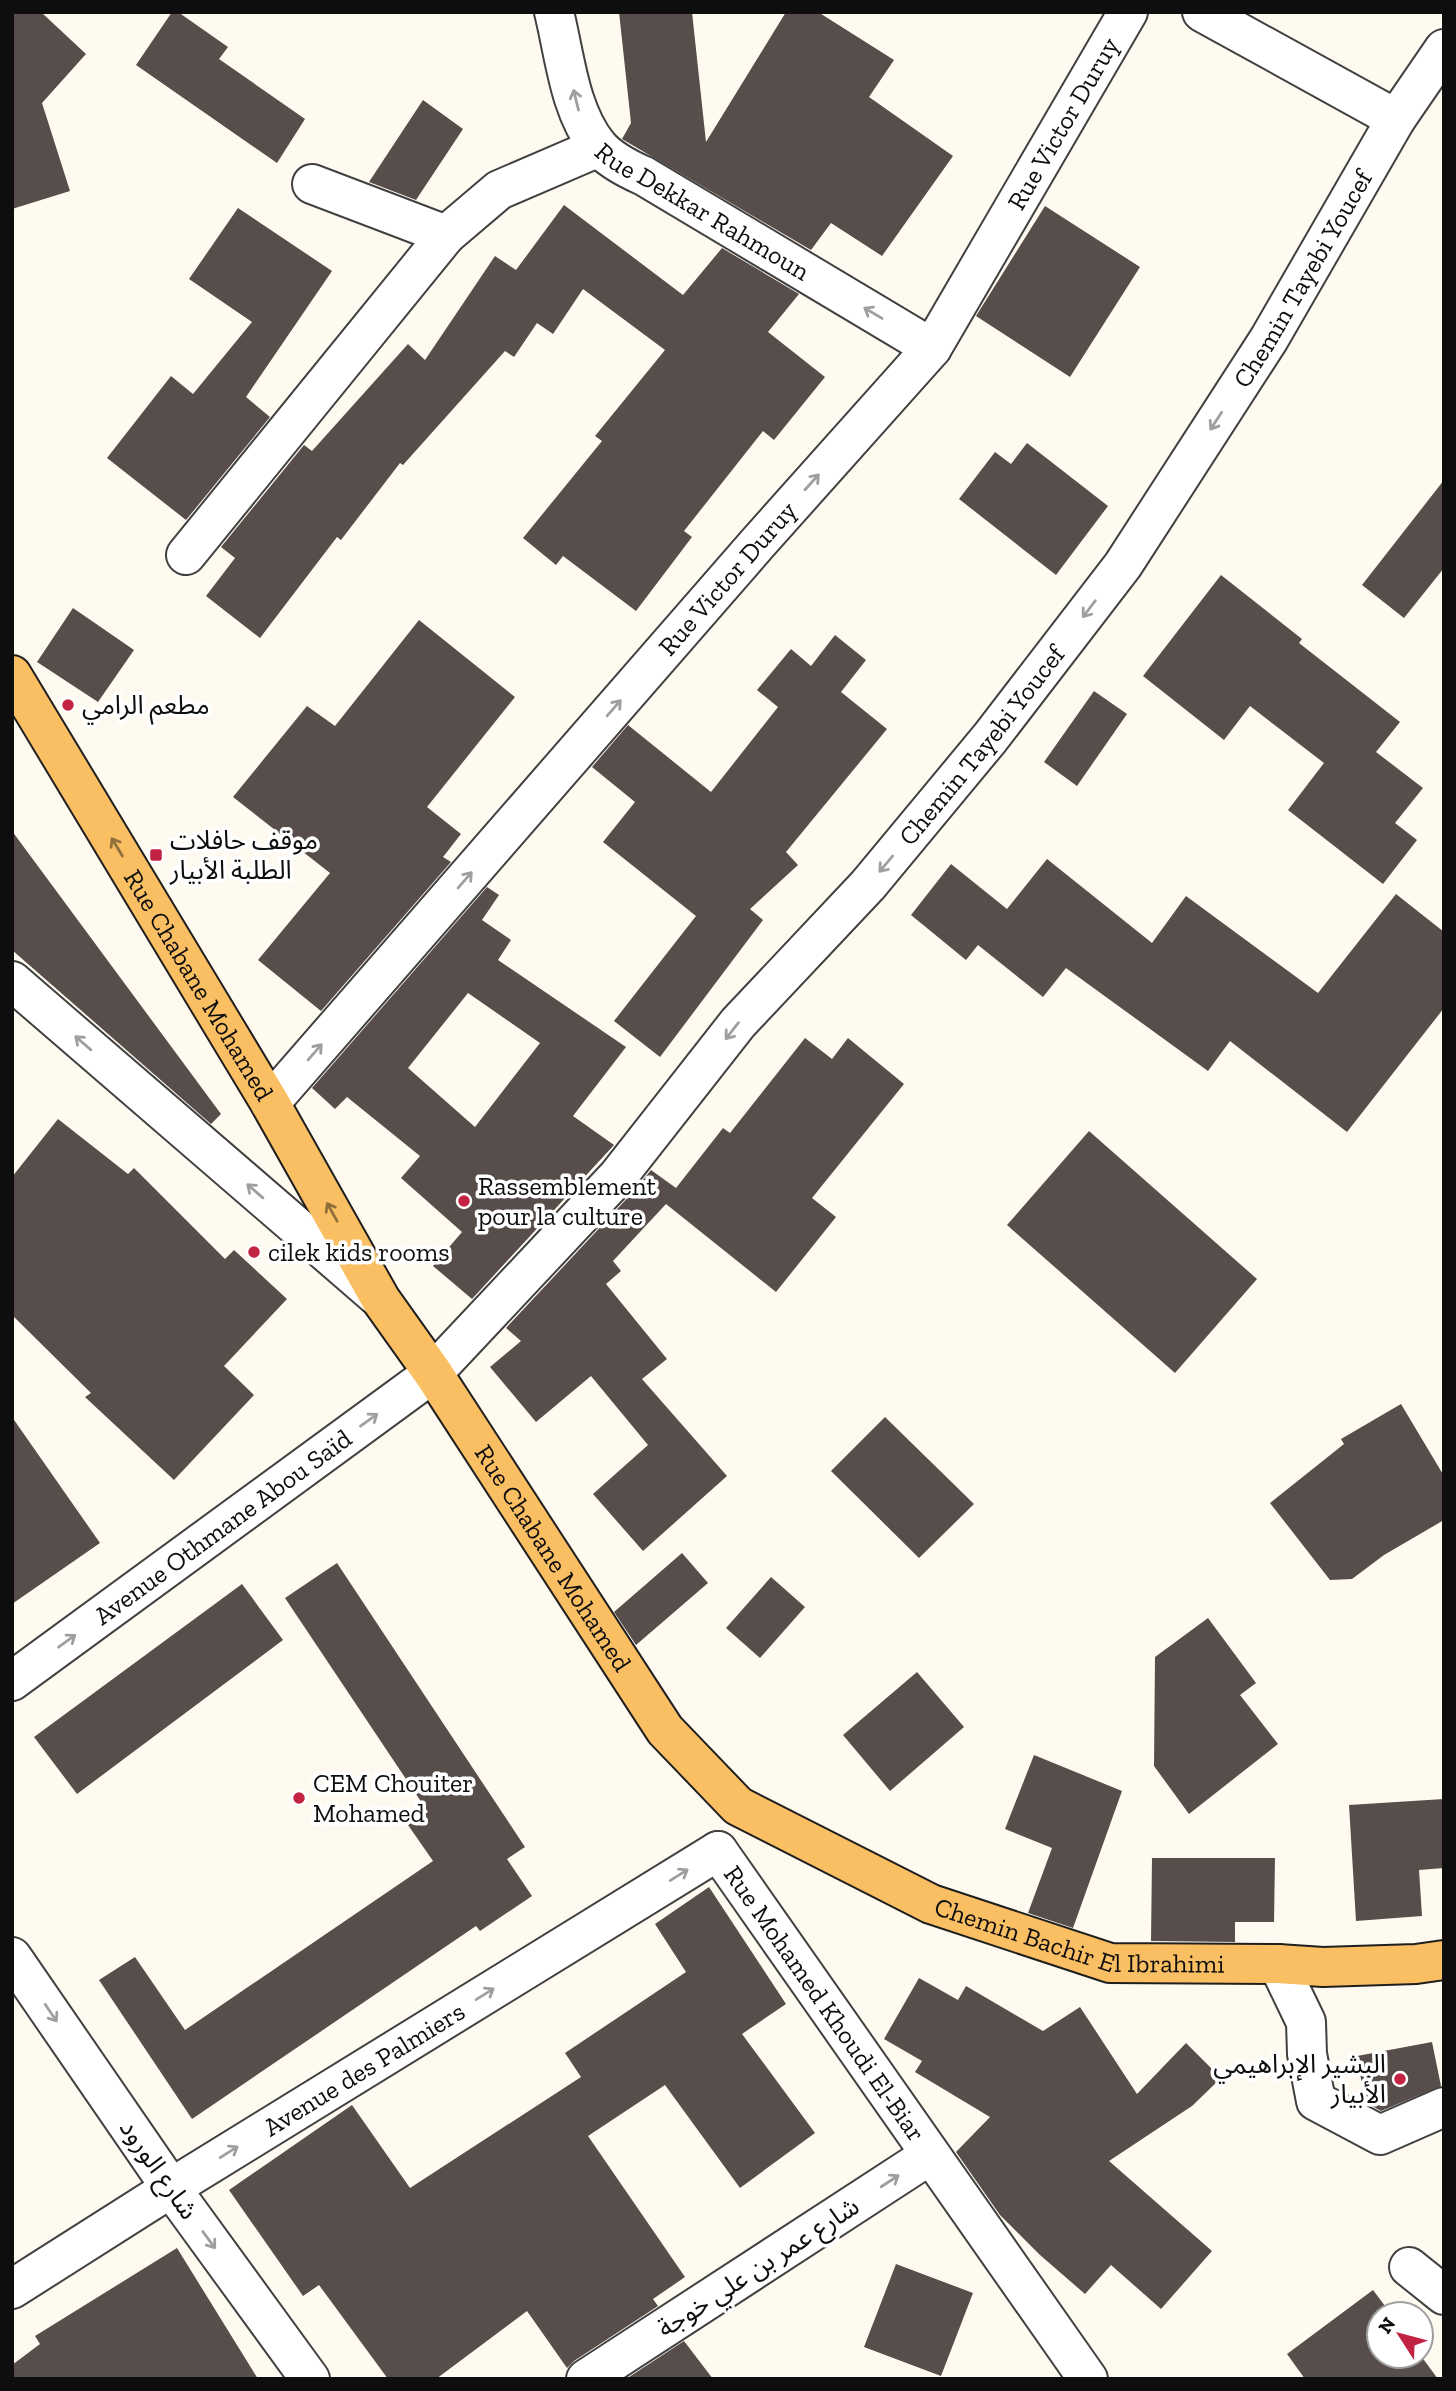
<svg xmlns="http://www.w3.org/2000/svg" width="1456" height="2391" font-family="'Zilla Slab','Noto Sans Arabic',serif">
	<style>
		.building { fill: #574d4a; fill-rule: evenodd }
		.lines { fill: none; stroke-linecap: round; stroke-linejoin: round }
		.minor-casing { stroke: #414141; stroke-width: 42 }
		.major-casing { stroke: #1f1f1f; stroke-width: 42 }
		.minor { stroke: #fff; stroke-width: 38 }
		.major { stroke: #fbbf63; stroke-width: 38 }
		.oneway { stroke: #9f9f9f }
		.oneway2 { stroke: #906f3d }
		.poi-dot { fill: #c22342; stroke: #fff; stroke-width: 2.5 }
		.labels { text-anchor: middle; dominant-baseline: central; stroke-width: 7; stroke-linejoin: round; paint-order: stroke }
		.street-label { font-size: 26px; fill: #0e0e0e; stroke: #fff }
		.poi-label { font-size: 26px; fill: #0e0e0e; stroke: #fff; text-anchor: start }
	</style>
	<rect width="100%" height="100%" fill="#fffaef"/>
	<path class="building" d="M12,12H41L86,54L42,103L70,191L12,209Z
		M172,12H178L228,47L219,59L305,119L277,163L136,65Z
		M619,12H692L706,142L786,12H818L894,60L869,97L953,156L882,256L831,223L811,250L622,139L631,123Z
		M423,100L463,129L416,200L369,182Z
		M564,205L683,295L722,248L799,294L768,332L825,377L774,440L763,431L684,531L692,537L636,611L563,556L556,565L523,538L602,441L595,436L665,350L583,289L553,334L537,323L514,357L505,351L403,465L400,463L341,540L337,537L260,638L206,596L235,558L221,547L304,445L312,451L408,344L425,360L495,256L516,270Z
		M1045,206L1140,267L1070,377L976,316Z
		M238,208L332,271L246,397L270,417L186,520L107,458L171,376L193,394L252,322L189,279Z
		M1027,443L1108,506L1056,575L959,499L995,452L1011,464Z
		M1444,480V568L1404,618L1362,585Z
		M1221,575L1302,639L1299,643L1400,722L1376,752L1423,788L1395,823L1417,840L1383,884L1288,810L1324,763L1250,706L1224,740L1143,676Z
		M73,608L134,650L98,702L37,662Z
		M419,620L515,697L427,807L461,834L443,857L451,862L321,1011L258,960L330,873L233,797L307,706L335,726Z
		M835,635L866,660L841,692L887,729L786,852L798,865L750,909L763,920L660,1057L614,1021L696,916L603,842L635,802L592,767L628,725L711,792L778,707L757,690L791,649L811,666Z
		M1094,691L1127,714L1077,786L1044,762Z
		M12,831L221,1114L211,1124L12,950Z
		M1047,859L1152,943L1186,896L1318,993L1396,894L1444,932V1008L1347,1132L1230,1041L1208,1071L1066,968L1043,997L978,945L966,960L911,915L951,864L1007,909Z
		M487,887L499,895L482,920L511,940L498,960L626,1047L573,1116L614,1145L472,1299L433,1266L462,1232L401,1178L420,1156L347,1097L335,1109L312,1088ZM468,993L540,1043L475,1127L408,1068Z
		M805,1038L832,1059L848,1038L904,1084L812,1198L836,1217L776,1292L666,1204L613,1261L621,1271L606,1284L667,1359L642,1379L727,1476L643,1551L593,1494L648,1445L591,1376L536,1422L490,1367L521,1341L506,1328L634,1191L651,1170L676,1188L723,1128L730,1133Z
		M58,1119L128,1174L134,1168L225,1259L234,1250L287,1299L224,1366L254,1395L174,1480L85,1397L91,1393L12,1315V1177Z
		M1089,1131L1257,1279L1175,1373L1007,1225Z
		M1401,1404L1444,1476V1520L1384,1555L1352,1579L1330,1580L1270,1503L1344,1444L1341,1439Z
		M12,1417L100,1543L12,1604Z
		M885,1417L974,1504L919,1558L831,1471Z
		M682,1553L708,1583L636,1645L614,1612Z
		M337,1563L525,1847L507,1859L532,1896L480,1931L476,1926L192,2119L99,1980L135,1957L185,2030L433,1861L408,1825L428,1812L285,1598Z
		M771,1577L805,1607L760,1658L726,1628Z
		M242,1584L283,1640L77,1794L34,1737Z
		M1208,1618L1256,1683L1240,1695L1278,1744L1189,1814L1154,1766L1155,1657Z
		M917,1672L964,1727L890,1791L843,1735Z
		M1034,1755L1122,1791L1073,1928L1028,1913L1052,1848L1005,1829Z
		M1444,1799V1868L1419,1870L1422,1916L1356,1921L1349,1805Z
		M1152,1858H1275L1274,1922H1235V1942L1151,1941Z
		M709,1887L786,2004L742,2034L815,2133L740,2188L665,2085L588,2136L685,2277L653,2299L658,2306L574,2361L567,2368L527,2311L436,2379H388L319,2285L303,2296L229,2190L352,2105L410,2188L581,2077L565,2053L686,1972L655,1924Z
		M919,1978L958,2000L966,1986L1043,2031L1080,2007L1137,2094L1186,2043L1221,2078L1192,2106L1109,2161L1212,2251L1161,2309L1111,2265L1085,2294L1040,2255L1000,2215L956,2152L990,2117L915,2072L922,2061L884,2039Z
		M1432,2042L1441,2086L1381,2111L1365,2102L1357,2056Z
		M177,2248L258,2379H12V2365L40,2344L35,2336Z
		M896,2264L973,2293L941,2376L864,2347Z
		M1373,2290L1391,2314H1379V2356H1421L1438,2379H1305L1287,2354Z
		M684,2341L713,2379H626Z"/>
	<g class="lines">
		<g class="minor-casing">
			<g id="minor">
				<path id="s1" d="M554,12C565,56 569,110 598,146C610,160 628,169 644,176L932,348"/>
				<path d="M1202,12L1396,119"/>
				<path d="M312,184L446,235"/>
				<path d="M186,555L446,235L499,190L599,147"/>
				<path d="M12,981L377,1296"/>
				<path id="s2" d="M270,1103L757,544L932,348L1128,12"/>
				<path id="s3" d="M12,1681L433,1373L618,1176L738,1023L868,885L990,738L1123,565L1269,339L1396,119L1444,49"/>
				<path id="s4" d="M718,1851L1088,2379"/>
				<path d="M12,1957L171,2188L310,2379"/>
				<path d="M1278,1964L1306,2022L1307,2054L1316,2101L1380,2135L1444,2107"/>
				<path d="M1409,2267L1444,2295"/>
				<path id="s5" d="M12,2289L171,2188L718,1851"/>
				<path d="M586,2379L930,2155"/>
			</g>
		</g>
		<g class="major-casing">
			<g id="major">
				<path id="s6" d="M12,675L270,1103L381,1300L433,1373L665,1730L738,1806L931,1904L1110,1963L1278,1964L1323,1967L1416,1964L1444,1960"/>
			</g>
		</g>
		<use href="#minor" class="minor"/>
		<use href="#major" class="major"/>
	</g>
	<defs><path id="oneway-shaft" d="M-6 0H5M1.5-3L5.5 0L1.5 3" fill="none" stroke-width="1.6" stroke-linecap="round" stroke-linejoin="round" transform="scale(1.75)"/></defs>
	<g class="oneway">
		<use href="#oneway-shaft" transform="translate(576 100) rotate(-104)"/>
		<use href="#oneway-shaft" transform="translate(873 313) rotate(-149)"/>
		<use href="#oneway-shaft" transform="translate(1216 421) rotate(123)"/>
		<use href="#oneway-shaft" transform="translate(812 482) rotate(-48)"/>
		<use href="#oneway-shaft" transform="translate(1089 609) rotate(127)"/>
		<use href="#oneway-shaft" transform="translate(614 708) rotate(-49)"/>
		<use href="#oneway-shaft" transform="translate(886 864) rotate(130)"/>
		<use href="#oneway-shaft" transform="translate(465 880) rotate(-49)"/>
		<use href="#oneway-shaft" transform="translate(732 1031) rotate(128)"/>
		<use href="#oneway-shaft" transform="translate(83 1043) rotate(-139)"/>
		<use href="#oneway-shaft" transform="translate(315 1052) rotate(-49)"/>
		<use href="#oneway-shaft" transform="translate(255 1191) rotate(-139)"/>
		<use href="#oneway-shaft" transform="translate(369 1420) rotate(-36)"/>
		<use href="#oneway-shaft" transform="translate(67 1641) rotate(-36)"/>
		<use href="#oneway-shaft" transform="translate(679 1875) rotate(-32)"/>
		<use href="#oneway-shaft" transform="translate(485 1994) rotate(-32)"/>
		<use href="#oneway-shaft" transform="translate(51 2013) rotate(56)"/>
		<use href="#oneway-shaft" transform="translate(229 2152) rotate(-32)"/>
		<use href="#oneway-shaft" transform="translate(890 2181) rotate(-33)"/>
		<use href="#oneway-shaft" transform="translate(209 2240) rotate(54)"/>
	</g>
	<g class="oneway2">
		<use href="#oneway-shaft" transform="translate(117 847) rotate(-121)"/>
		<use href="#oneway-shaft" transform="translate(332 1212) rotate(-119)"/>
	</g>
	<g class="poi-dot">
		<circle cx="68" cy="705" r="7"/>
		<rect x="149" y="848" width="14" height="14" rx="3.5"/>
		<circle cx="464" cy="1201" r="7"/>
		<circle cx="254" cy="1252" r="7"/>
		<circle cx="299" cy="1798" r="7"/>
		<circle cx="1400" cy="2079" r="7"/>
	</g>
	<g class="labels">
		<g class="street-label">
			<text stroke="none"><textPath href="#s2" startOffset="1264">Rue Victor Duruy</textPath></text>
			<text stroke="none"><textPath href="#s1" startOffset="266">Rue Dekkar Rahmoun</textPath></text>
			<text stroke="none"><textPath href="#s3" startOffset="1923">Chemin Tayebi Youcef</textPath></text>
			<text stroke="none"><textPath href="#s2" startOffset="696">Rue Victor Duruy</textPath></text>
			<text stroke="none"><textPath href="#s3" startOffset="1356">Chemin Tayebi Youcef</textPath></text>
			<text stroke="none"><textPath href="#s6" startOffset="362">Rue Chabane Mohamed</textPath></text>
			<text stroke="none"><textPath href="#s3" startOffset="261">Avenue Othmane Abou Saïd</textPath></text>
			<text stroke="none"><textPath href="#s6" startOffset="1036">Rue Chabane Mohamed</textPath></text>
			<text stroke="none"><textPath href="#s6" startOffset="1717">Chemin Bachir El Ibrahimi</textPath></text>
			<text stroke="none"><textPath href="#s4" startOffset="186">Rue Mohamed Khoudi El-Biar</textPath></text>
			<text stroke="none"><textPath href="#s5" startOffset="415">Avenue des Palmiers</textPath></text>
			<text transform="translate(159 2169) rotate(55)">شارع الورود</text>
			<text transform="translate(758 2267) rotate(-33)">شارع عمر بن علي خوجة</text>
		</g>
		<g class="poi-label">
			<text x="82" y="705">مطعم الرامي</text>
			<text x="170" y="840">موقف حافلات<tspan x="170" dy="30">الطلبة الأبيار</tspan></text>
			<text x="478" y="1186">Rassemblement<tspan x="478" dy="30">pour la culture</tspan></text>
			<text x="268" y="1252">cilek kids rooms</text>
			<text x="313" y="1783">CEM Chouiter<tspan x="313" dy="30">Mohamed</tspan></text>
			<text x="1386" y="2064" text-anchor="end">البشير الإبراهيمي<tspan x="1386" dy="30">الأبيار</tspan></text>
		</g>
	</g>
	<rect width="1456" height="2391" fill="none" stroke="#0e0e0e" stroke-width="28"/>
	<g transform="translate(1400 2335) rotate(306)"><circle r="33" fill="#ffffff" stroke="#9f9f9f" stroke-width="2"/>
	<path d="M0-5L12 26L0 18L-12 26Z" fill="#c22342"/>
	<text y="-10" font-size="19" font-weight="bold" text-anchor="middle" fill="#0e0e0e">N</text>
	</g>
</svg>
